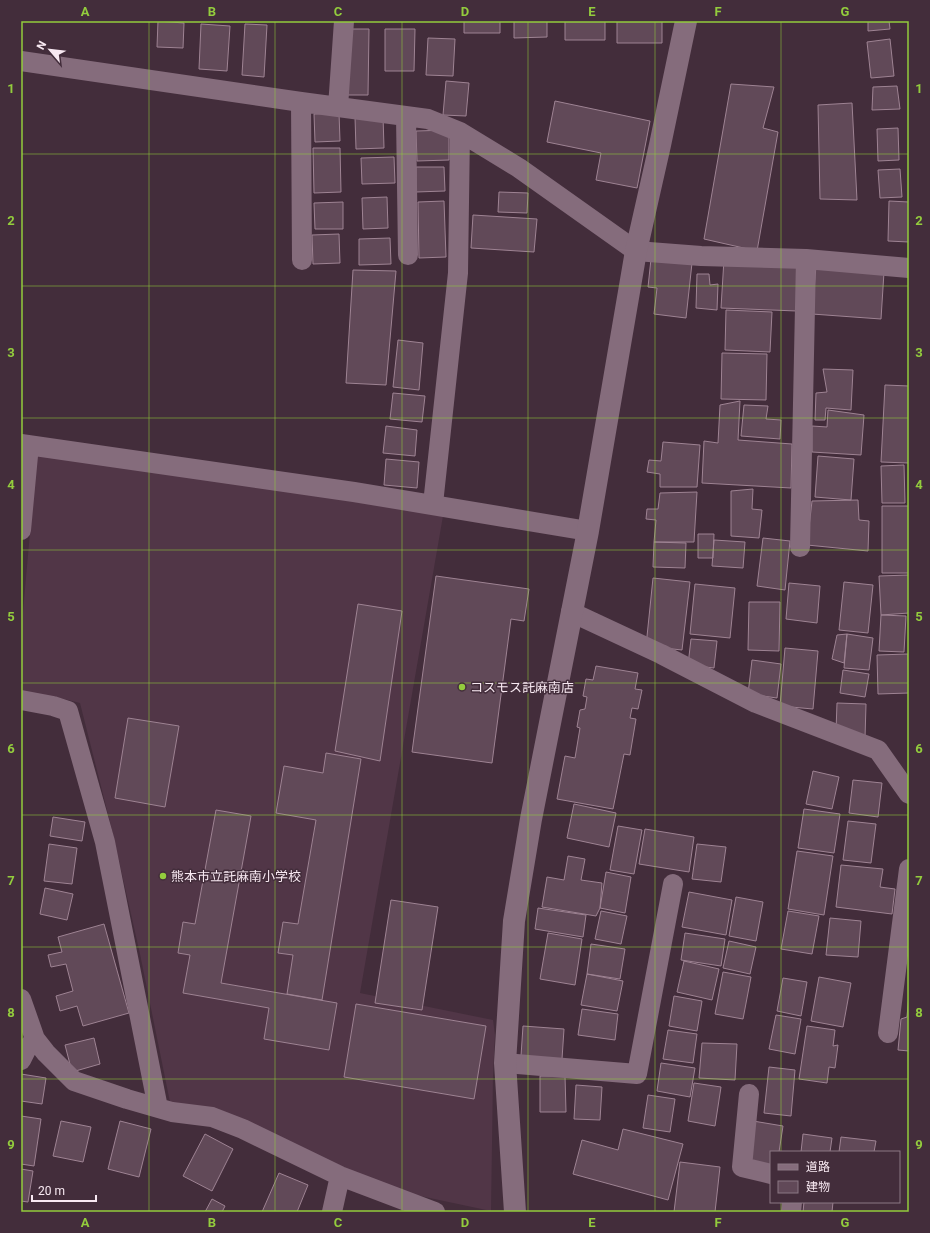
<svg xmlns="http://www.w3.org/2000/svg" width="930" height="1233" font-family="Roboto,'Noto Sans JP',sans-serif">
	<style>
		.built { fill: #513647; fill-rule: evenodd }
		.building { fill: #614958; stroke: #9e8393 }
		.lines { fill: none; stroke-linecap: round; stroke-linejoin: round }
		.street { stroke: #856c7c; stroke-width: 20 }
		.secondary { stroke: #856c7c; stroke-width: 22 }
		.grid { fill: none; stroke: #93cc3d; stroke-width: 1; stroke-opacity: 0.55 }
		.poi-dot { fill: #93cc3d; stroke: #432d3b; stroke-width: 1.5 }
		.labels { text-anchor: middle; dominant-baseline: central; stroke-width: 3; stroke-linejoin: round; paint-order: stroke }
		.poi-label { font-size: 13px; fill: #f8e9f2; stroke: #432d3b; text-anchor: start }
		.neatline { fill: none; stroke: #93cc3d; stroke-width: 1.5 }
		.grid-label { font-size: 13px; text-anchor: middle; font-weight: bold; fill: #93cc3d }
	</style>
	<rect width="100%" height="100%" fill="#432d3b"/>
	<path class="built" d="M37,454L128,465L443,516L360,993L493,1020L495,1035L493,1076L491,1211L359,1183L172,1112L140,954L112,830L80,703L52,696L27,697L21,689V634ZM128,718L179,726L165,807L115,798ZM327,753L361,759L321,1000L287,994L293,955L278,953L283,922L298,924ZM216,810L251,816L221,983L337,1003L329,1050L264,1039L269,1008L183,993L190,955L178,953L183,922L195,924ZM356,1004L486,1026L474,1099L344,1077Z"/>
	<path class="building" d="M158,21L184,23L183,48L157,47Z
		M464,21H500V33H464Z
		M514,21H547V37L514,38Z
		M565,21H605V40H565Z
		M617,21H662V43H617Z
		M868,21H889L890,29L868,31Z
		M201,24L230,26L227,71L199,69Z
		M245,24L267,25L264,77L242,75Z
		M347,29H369L368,95H346Z
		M385,29H415L414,71H385Z
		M428,38L455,39L453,76L426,75Z
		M890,39L894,76L871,78L867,42Z
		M446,81L469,83L466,116L443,115Z
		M731,84L774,87L763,128L778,132L757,251L704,239Z
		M897,86L900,109L872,110L873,87Z
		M555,101L650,121L637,188L596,180L601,153L547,142Z
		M852,103L857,200L820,199L818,105Z
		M339,113L340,141L315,142L314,114Z
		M383,116L384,148L356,149L355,117Z
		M898,128L899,160L878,161L877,129Z
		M449,130V160L417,161L416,131Z
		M313,148H340L341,192L314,193Z
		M394,157L395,183L362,184L361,158Z
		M416,167H444L445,191L416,192Z
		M900,169L902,197L880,198L878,170Z
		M499,192L528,193L527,213L498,212Z
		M387,197L388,228L363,229L362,198Z
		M444,201L446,257L419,258L418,202Z
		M889,201L909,202V242L888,241Z
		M343,202V229H315L314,203Z
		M473,215L537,219L534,252L471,248Z
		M339,234L340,263L313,264L312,235Z
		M390,238L391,264L359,265V239Z
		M651,259L692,263L686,318L654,314L657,288L648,287Z
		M724,259L800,263L797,311L721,308Z
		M816,266L884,272L881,319L812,314Z
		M353,270L396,271L386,385L346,383Z
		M697,274H709L710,285L718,284L717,310L696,308Z
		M726,310L772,312L770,352L725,350Z
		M398,340L423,343L419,390L393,387Z
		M722,353L767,354L766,400L721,399Z
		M823,369L853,370L851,410L826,408L825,420H815L816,393L827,392Z
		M885,385L909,386V463L881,462Z
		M393,393L425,396L422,422L390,419Z
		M740,401L738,440L792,444L791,488L702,483L704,441L718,443L720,405Z
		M744,405L768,406L766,419L781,420L780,439L741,436Z
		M828,410L864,415L861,455L812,452V426L827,427Z
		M386,426L417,430L415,456L383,453Z
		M663,442L700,445L697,487H660V474L647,472L649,460L661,461Z
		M818,456L854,459L851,500L815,497Z
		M386,459L419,462L417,488L384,485Z
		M904,465L905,503H882L881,466Z
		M753,489L752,509L762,510L759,538L731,536V491Z
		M697,492L694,542H654L656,520L646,519L647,509H658L660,493Z
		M858,500L859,520L869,521L868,551L807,545L812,501Z
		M882,506H909V573H882Z
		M698,534H714L713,558H698Z
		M763,538L790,541L785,590L757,586Z
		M714,540L745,542L743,568L712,566Z
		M654,542L686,543L685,568L653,567Z
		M909,575V613L881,615L879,576Z
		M436,576L529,589L524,621L511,619L492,763L412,752Z
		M653,578L690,582L682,650L646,646Z
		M844,582L873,585L868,633L839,630Z
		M789,583L820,586L817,623L786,619Z
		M695,584L735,588L730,638L690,634Z
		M749,602H780L779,651L748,650Z
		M358,604L402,611L380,761L335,751Z
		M881,615L906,616L904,652L879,651Z
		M847,634L873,638L869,670L844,668Z
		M847,634L844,663L832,659L837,635Z
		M691,639L717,641L714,668L688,665Z
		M785,648L818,651L813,709L780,706Z
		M908,654L909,693L878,694L877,655Z
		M752,660L781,664L777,698L748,694Z
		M596,666L638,673L635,689L642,690L638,709L632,708L630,718L636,719L630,755L624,754L613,809L557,799L565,756L575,758L580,728L577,727L580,710L585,709L587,697L583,696L586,679L593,680Z
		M843,670L869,674L865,697L840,693Z
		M837,703L866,704L865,738L836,731Z
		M128,718L179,726L165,807L115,798Z
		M326,753L361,759L322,1000L287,994L293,955L278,953L283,922L298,924L316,820L276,813L284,766L323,773Z
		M813,771L839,777L832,809L806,804Z
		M853,780L882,783L878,817L849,813Z
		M574,804L616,813L609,847L567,838Z
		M804,809L840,814L834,853L798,848Z
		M216,810L251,816L221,983L337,1003L329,1050L264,1039L269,1008L183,993L190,955L178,953L183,922L195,924Z
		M53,817L85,822L82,841L50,836Z
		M848,821L876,824L871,863L843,860Z
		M618,826L642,830L634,874L610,870Z
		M645,829L694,837L689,872L639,864Z
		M49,844L77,848L72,884L44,881Z
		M697,844L726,847L721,882L692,879Z
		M797,851L833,856L824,915L788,909Z
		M568,856L585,859L581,880L602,883L600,908L596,916L542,907L547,877L564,880Z
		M841,865L883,869L880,887L895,889L892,914L836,907Z
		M606,872L631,877L625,913L600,908Z
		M45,888L73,894L67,920L40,914Z
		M689,892L732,900L726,935L682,927Z
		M736,897L763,902L756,941L729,936Z
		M391,900L438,907L422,1010L375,1003Z
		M538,908L586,915L583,937L535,929Z
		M601,911L627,916L621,944L595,939Z
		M788,911L819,916L812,954L781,949Z
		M830,918L861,921L858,957L826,955Z
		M104,924L129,1013L83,1026L77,1006L60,1011L56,996L73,991L66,964L51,967L48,955L62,952L58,937Z
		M548,933L582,939L575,985L540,979Z
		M685,933L725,939L721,966L681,960Z
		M729,941L756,947L750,974L723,968Z
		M591,944L625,949L620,979L587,974Z
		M684,961L719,969L712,1000L677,992Z
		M723,972L751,977L743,1019L715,1014Z
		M587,974L623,981L617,1011L581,1005Z
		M819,977L851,983L843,1027L811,1021Z
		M783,978L807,982L801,1016L777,1011Z
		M909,993V1051L898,1050L901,1019L907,1017Z
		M674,996L702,1001L697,1031L669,1026Z
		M356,1004L486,1026L474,1099L344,1077Z
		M582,1009L618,1014L615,1040L578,1035Z
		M776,1015L801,1019L795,1054L769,1049Z
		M523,1026L564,1029L562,1059L521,1056Z
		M807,1026L835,1030L833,1046L838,1045L835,1068L829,1067L827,1083L799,1079Z
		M668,1030L697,1034L693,1063L663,1059Z
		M94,1038L100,1064L72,1072L65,1045Z
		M702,1043L737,1044L735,1080L699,1078Z
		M661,1063L695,1068L690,1097L657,1091Z
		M769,1067L795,1070L791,1116L764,1113Z
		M21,1074L46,1078L42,1104L21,1101Z
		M540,1076H565L566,1112H540Z
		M694,1083L721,1087L715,1126L688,1121Z
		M576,1085L602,1087L600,1120L574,1119Z
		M648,1095L675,1099L670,1132L643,1128Z
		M21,1116L41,1119L34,1166L21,1164Z
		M61,1121L91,1127L83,1162L53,1156Z
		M120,1121L151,1129L139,1177L108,1169Z
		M753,1121L783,1126L779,1152H771V1167L747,1163Z
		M623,1129L683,1144L668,1200L573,1174L582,1140L618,1150Z
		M205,1134L233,1149L212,1191L183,1176Z
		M803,1134L832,1138L830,1152H801Z
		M841,1137L876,1141L874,1152H839Z
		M680,1162L720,1167L715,1212H674Z
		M21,1169L33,1171L28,1202L21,1201Z
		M279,1173L308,1185L297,1212H262Z
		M212,1199L225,1206L222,1212H205Z
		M804,1202H833L832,1212H803Z"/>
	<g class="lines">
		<path class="street" d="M21,61L301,102L428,119L460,132L519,168L636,251L701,256L806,259L909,268
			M301,102L302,260
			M338,107L344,21
			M406,116L408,255
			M21,444L354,492L588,531
			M433,504L458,273L460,132
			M21,530L29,445
			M800,547L806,259
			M571,612L661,654L756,703L878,750L909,794
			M21,700L53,706L68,711L105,842L158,1108
			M21,999L35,1039L46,1053L74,1081L127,1099L172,1112L212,1117L243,1129L340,1176L435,1212
			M888,1033L909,869
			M21,1060L26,1050L35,1039
			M505,1063L637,1074L673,884
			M749,1094L742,1167L771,1174
			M332,1212L340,1176
			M791,1212L792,1202"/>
		<path class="secondary" d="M515,1212L505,1063L514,921L531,819L588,531L636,251L660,145L686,21"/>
	</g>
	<path class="grid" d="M149,21V1212M275,21V1212M402,21V1212M528,21V1212M655,21V1212M781,21V1152M21,154H909M21,286H909M21,418H909M21,550H909M21,683H909M21,815H909M21,947H909M21,1079H909M781,1202V1212"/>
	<g class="poi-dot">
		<circle cx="462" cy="687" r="4"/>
		<circle cx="163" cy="876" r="4"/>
	</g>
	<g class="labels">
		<g class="poi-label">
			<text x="470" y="687">コスモス託麻南店</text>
			<text x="171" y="876">熊本市立託麻南小学校</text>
		</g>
	</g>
	<rect width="930" height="1233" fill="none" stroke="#432d3b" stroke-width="44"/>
	<rect x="770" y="1151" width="130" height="52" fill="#432d3b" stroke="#8b7884"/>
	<rect x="778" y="1164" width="20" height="6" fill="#856c7c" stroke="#8b7884"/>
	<text x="806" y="1171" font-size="12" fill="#f8e9f2">道路</text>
	<rect x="778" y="1181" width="20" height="12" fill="#614958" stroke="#8b7884"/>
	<text x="806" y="1191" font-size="12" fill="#f8e9f2">建物</text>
	<g transform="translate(50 50) rotate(298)" stroke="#432d3b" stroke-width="3" paint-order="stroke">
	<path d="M0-3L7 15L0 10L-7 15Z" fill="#f8e9f2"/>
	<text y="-6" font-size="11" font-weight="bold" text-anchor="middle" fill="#f8e9f2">N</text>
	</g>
	<path d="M32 1195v6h64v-6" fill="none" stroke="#f8e9f2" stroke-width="2"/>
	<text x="38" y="1195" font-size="12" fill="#f8e9f2" stroke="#432d3b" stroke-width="3" paint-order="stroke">20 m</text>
	<rect x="22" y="22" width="886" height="1189" class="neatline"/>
	<g class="grid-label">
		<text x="85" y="16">A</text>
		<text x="212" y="16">B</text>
		<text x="338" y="16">C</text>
		<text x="465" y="16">D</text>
		<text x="592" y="16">E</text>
		<text x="718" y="16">F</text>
		<text x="845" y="16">G</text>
		<text x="11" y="93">1</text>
		<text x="919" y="93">1</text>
		<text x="11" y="225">2</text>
		<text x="919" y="225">2</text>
		<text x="11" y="357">3</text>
		<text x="919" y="357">3</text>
		<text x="11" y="489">4</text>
		<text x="919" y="489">4</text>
		<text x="11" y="621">5</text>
		<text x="919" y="621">5</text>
		<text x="11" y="753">6</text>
		<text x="919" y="753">6</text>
		<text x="11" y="885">7</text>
		<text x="919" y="885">7</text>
		<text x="11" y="1017">8</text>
		<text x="919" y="1017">8</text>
		<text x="11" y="1149">9</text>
		<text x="919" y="1149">9</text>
		<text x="85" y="1227">A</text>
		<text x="212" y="1227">B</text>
		<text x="338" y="1227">C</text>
		<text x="465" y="1227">D</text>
		<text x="592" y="1227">E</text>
		<text x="718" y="1227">F</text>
		<text x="845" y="1227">G</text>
	</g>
</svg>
